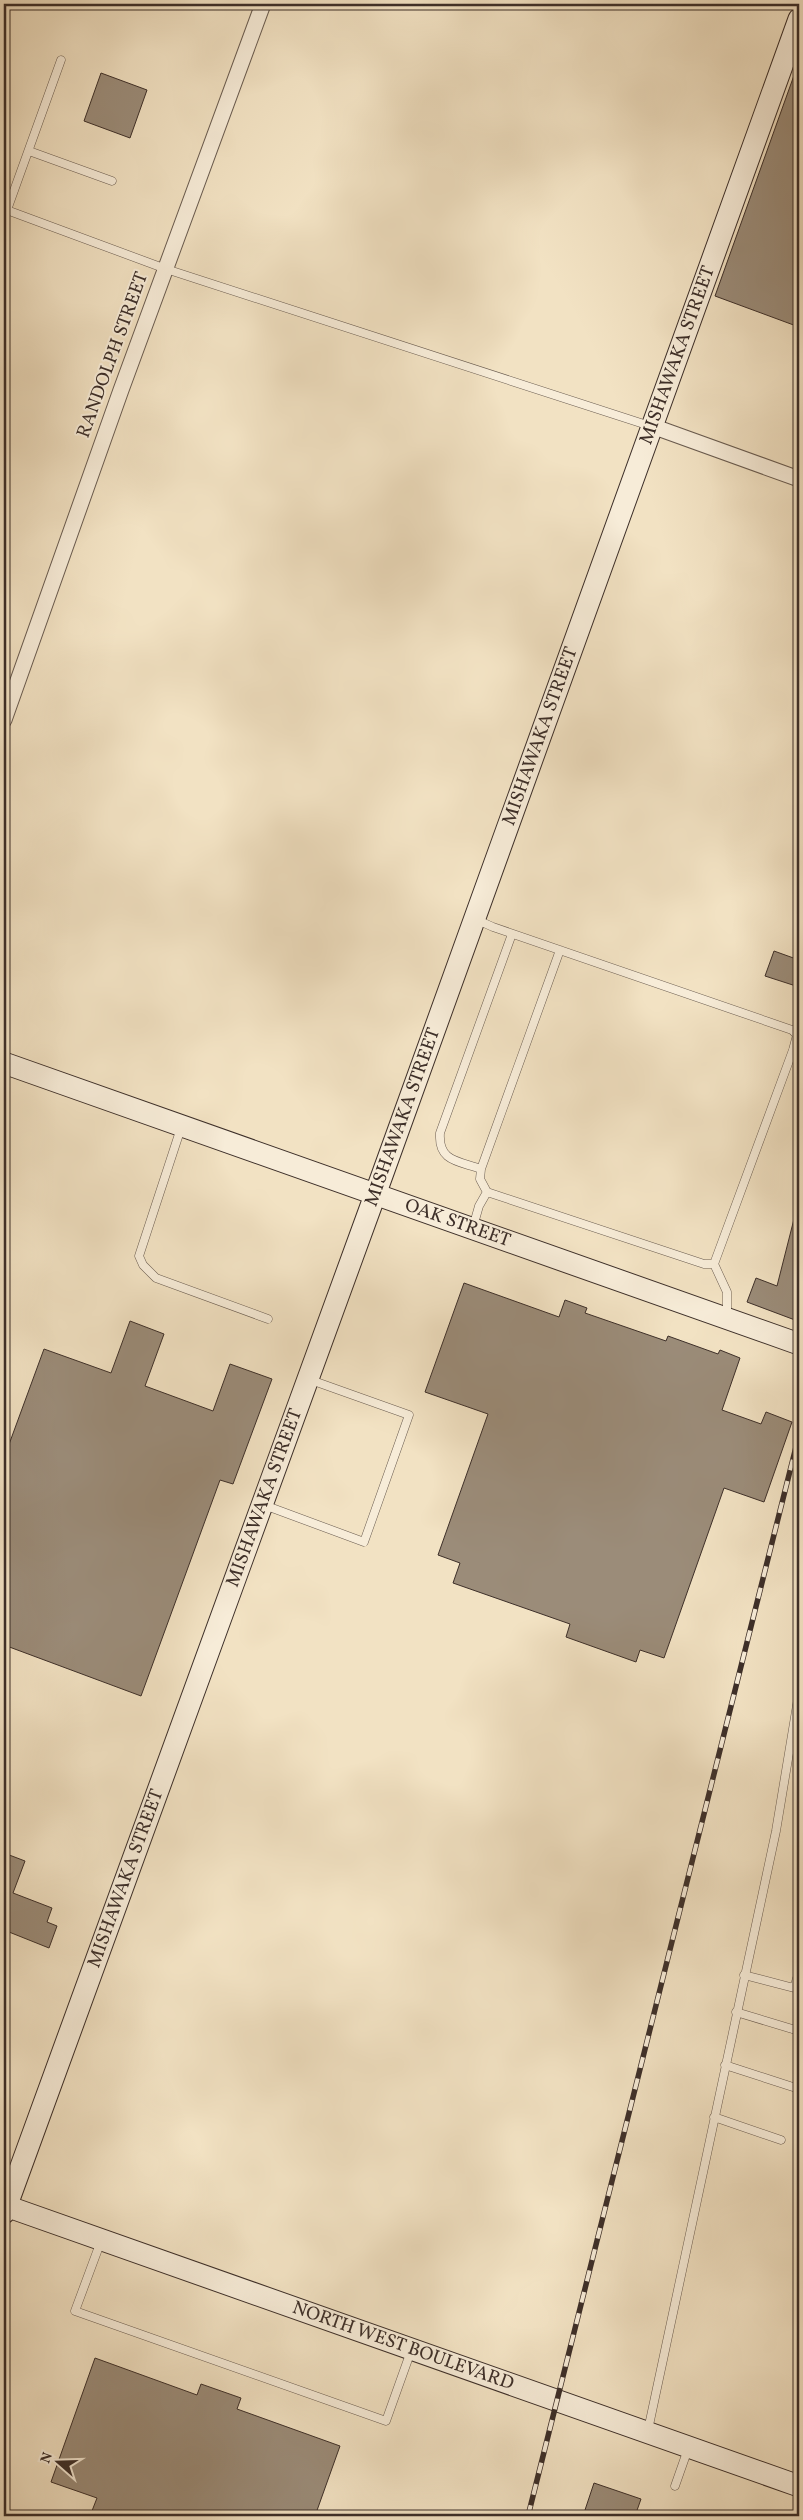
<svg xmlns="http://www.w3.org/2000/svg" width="803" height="2520" font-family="Vollkorn,serif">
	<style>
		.building { fill: #9b8c79; stroke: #3d2f29 }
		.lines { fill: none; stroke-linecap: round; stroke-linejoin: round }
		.lane-casing { stroke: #6a5c50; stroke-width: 9 }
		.street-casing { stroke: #6a5c50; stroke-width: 17 }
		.secondary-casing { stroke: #3d2f29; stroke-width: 23 }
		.lane { stroke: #f7ecd8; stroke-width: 8 }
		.street { stroke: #f7ecd8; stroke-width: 15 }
		.secondary { stroke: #f7ecd8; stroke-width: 21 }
		.rail-casing { stroke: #3d2f29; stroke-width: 5.5 }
		.rail { stroke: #f7ecd8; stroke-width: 4; stroke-dasharray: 11; stroke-linecap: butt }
		.labels { text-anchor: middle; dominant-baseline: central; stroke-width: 4; stroke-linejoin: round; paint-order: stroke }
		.street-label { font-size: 19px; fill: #3d2f29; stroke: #f7ecd8 }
	</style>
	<rect width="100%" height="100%" fill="#f2e2c3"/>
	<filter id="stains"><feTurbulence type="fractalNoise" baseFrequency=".004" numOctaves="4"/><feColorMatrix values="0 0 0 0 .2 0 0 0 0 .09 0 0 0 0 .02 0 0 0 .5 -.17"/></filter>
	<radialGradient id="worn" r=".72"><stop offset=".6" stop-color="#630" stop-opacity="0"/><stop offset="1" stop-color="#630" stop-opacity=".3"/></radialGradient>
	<path class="building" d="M797,67L799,68V327L715,296Z
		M101,73L147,90L130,138L84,121Z
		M774,951L799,960V987L765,976Z
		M794,1219H799V1304L795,1320L747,1302L756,1278L777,1286Z
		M464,1283L559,1317L565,1300L587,1308L585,1313L666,1341L668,1336L718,1354L720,1350L740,1358L722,1410L761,1424L766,1412L792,1422L764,1502L724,1488L664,1658L640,1650L636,1662L566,1637L570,1624L453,1583L460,1563L438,1555L488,1414L425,1392Z
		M130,1321L164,1334L145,1386L213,1411L230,1364L272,1379L233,1484L220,1480L141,1696L4,1645V1458L44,1349L111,1373Z
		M4,1853L25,1861L13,1893L52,1908L47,1922L57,1926L49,1948L4,1930Z
		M95,2358L197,2395L201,2384L241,2398L237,2409L340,2446L315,2516H90L97,2498L51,2482Z
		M594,2483L641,2499L635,2516H583Z"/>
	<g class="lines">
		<g class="lane-casing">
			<path id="lane" d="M29,151L112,181
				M4,209L166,269L650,426
				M7,210L61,60
				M181,1128L139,1256L143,1265L156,1278L268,1319
				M481,1169C459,1161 438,1162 440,1133L512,934
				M487,1192L480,1179L481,1169L560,950
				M473,1227L479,1206L487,1192L704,1264H714L793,1050L797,1035L792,1030L493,927L475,919
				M714,1264L727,1292V1316
				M264,1505L364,1542L409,1415L308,1379
				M744,1975L794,1988L799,1972
				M736,2012L799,2031
				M725,2065L796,2088
				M714,2117L781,2140
				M101,2241L75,2311L386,2421L411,2351
				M648,2430L776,1831L799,1693
				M675,2486L688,2449"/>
		</g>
		<g class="street-casing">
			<path id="street" d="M652,426L799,479
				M4,720L121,390L263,4"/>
		</g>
		<g class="secondary-casing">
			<g id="secondary">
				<path id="s1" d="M4,1063L799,1344"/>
				<path id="s2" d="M6,2206L799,2486"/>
				<path id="s3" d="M4,2213L375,1195L799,19"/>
			</g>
		</g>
		<use href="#lane" class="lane"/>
		<use href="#street" class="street"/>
		<use href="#secondary" class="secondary"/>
		<g class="rail-casing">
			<path id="rail" d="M528,2516L799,1435"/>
		</g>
		<use href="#rail" class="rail"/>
	</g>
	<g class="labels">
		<g class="street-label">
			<text transform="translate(113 355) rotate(-70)">RANDOLPH STREET</text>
			<text stroke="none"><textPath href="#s3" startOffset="1976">MISHAWAKA STREET</textPath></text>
			<text stroke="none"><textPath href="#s3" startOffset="1571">MISHAWAKA STREET</textPath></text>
			<text stroke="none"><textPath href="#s3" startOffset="1166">MISHAWAKA STREET</textPath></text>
			<text stroke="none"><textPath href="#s1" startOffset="481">OAK STREET</textPath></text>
			<text stroke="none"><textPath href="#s3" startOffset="761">MISHAWAKA STREET</textPath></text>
			<text stroke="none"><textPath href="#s3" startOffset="356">MISHAWAKA STREET</textPath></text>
			<text stroke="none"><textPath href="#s2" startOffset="421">NORTH WEST BOULEVARD</textPath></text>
		</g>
	</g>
	<rect width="803" height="2520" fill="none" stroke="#f2e2c3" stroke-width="20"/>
	<rect x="5" y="5" width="793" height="2510" fill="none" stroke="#3d2f29" stroke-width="2.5"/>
	<rect x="10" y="10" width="783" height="2500" fill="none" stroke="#3d2f29"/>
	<g transform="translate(58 2462) rotate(290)" stroke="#f7ecd8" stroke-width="4" paint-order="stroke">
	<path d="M0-4L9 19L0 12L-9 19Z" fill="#3d2f29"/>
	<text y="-8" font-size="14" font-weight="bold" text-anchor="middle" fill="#3d2f29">N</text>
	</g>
	<rect width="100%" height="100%" filter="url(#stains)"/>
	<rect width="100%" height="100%" fill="url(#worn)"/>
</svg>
